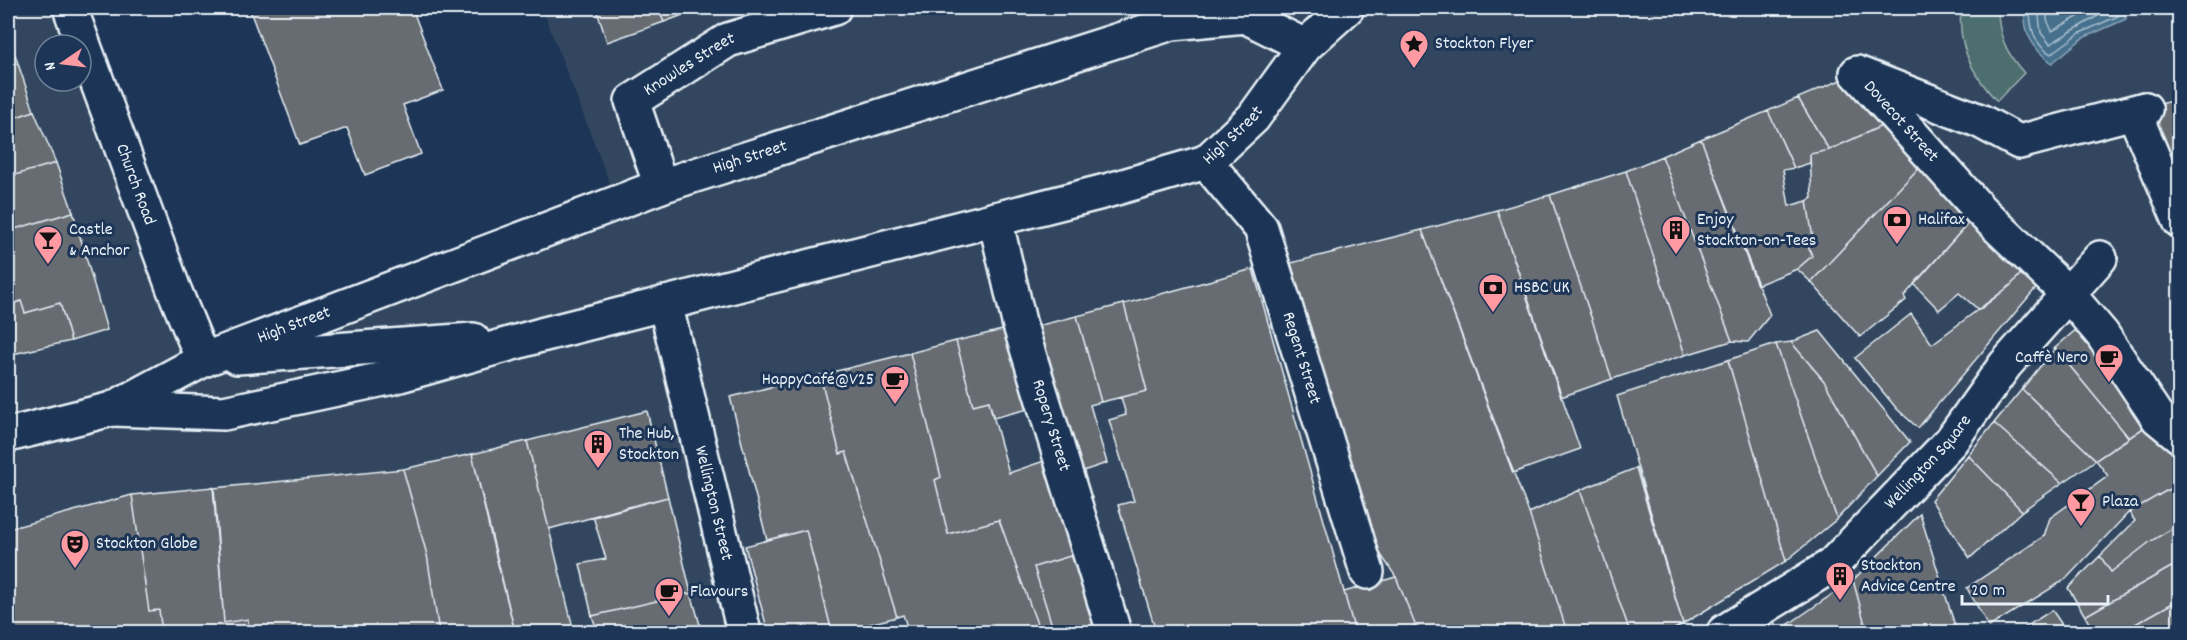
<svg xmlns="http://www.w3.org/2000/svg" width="2187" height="640" font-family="Dekko,sans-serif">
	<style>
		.built { fill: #33465f; fill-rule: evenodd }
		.green { fill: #4e6e6e; stroke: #9bb0b3; stroke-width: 1.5 }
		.water { fill: #46708d; stroke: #87a4b8; stroke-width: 1.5 }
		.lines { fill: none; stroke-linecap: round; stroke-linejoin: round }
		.shore { stroke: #a7bdcd; stroke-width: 1.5 }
		.building { fill: #666c71; stroke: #e8f1f8; stroke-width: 1.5 }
		.minor-casing { stroke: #e8f1f8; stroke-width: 38 }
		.minor { stroke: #1d3557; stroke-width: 33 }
		.labels { text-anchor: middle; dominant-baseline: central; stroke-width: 6; stroke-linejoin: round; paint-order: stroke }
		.poi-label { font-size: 18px; fill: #e8f1f8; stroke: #1d3557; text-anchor: start }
		.street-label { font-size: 18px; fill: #e8f1f8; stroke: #1d3557 }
	</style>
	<rect width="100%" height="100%" fill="#1d3557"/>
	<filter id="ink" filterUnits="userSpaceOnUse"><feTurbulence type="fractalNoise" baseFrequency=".0167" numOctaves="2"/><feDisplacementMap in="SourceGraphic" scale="12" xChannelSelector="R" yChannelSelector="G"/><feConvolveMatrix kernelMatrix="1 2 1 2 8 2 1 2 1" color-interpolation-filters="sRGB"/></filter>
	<g filter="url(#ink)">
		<path class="built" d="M8,8H70L189,367L617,202L542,8H2179V632H8ZM45,45H81V81H45Z"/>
		<path class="green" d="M1961,8H1998C1998,35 2006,53 2024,73L1997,101C1972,74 1957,46 1961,8Z"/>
		<path class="water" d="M2025,8H2124L2126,19L2083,38L2052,63C2032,48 2023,32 2025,8Z"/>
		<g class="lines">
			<path class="shore" d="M2030,8C2030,26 2033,44 2051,54L2080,33L2118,16L2119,8
				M2038,8L2041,33L2050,44L2111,8
				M2047,8V20L2052,31L2094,8"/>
		</g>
		<path class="building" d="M249,8H412L443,90L403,105L421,154L365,175L347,128L300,145Z
			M596,8H658L664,22L607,42Z
			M658,8H702L664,22Z
			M8,34L34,111L8,120Z
			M1857,73L1897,119L1829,150L1798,98Z
			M1798,98L1829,150L1810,154V163L1794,168L1768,111Z
			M2180,98V192L2145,109Z
			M34,111L56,163L8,177V120Z
			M1768,111L1794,168L1783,170L1789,206L1807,201L1813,239L1807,242L1812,256L1797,269L1757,285L1701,139Z
			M1897,119L1931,155L1811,282L1797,269L1812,256L1807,242L1813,239L1807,201L1812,198L1810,154L1829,150Z
			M1701,139L1770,315L1748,342L1732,341L1662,156Z
			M1931,155L1980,210L1904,296L1906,300L1860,337L1811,282Z
			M1662,156L1732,341L1685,355L1626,171Z
			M56,163L73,212L8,231V177Z
			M1626,171L1685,355L1612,379L1550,195Z
			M1550,195L1612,379L1561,397L1497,210Z
			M1497,210L1580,449L1513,473L1422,230Z
			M1980,210L2032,261L2011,285L1979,310L1959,293L1939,310L1914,284Z
			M73,212L107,330L71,341L60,303L25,313L21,301L9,305L8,231Z
			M1422,230L1529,513L1567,632H1418L1396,577L1369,537L1291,263Z
			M2032,261L2047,275L1918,428L1897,409L1855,358L1911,314L1932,344L2011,285Z
			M1253,269L1344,592L1355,632H1156L1118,505L1134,501L1109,420L1126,415L1121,397L1147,391L1124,304Z
			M8,300L9,305L21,301L25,313L60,303L71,341L8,355Z
			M1124,304L1147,391L1101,402L1077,316Z
			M1077,316L1101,402L1090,405L1107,463L1077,473L1033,327Z
			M2080,326L2158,418L2129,438L2055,348Z
			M1011,328L1036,407L993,418L989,401L973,405L956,341Z
			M1820,331L1910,442L1877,476L1824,381L1791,342Z
			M956,341L973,405L989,401L1009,473L1050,459L1077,554L1034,567L1054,632H1040L999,520L948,534L935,480L941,477L910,353Z
			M1791,342L1824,381L1877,476L1837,519L1776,344Z
			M1776,344L1837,519L1786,561L1728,360Z
			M2055,348L2129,438L2096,460L2022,389Z
			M910,353L941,477L935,480L948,534L999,520L1040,632H909L903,615L897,617L846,452L840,454L820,375Z
			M1728,360L1786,561L1683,624L1617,396Z
			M820,375L840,454L846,452L897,617L838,632H832L806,530L767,540L730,397Z
			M2022,389L2096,460L2062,483L1994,423Z
			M647,411L668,497L549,529L527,441Z
			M2158,418L2180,454V483L2129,512L2066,579L1989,627L1967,588L2044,536L2050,518L2108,476L2096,460Z
			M1994,423L2062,483L2022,511L1968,455Z
			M527,441L549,529L574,632H515L472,454Z
			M472,454L492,540L515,632H439L427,555L403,469Z
			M1968,455L2022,511L1970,558L1931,500Z
			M1636,468L1683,624L1669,632H1630L1580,490Z
			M403,469L427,555L439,632H249L248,619L224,623L214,488Z
			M2180,483V524L2151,541L2111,572L2100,556L2135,521L2129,512Z
			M213,487L224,623L248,619L249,632H162L159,610L149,611L132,495Z
			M1580,490L1630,632H1567L1529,513Z
			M132,495L149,611L159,610L162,632H8V529Z
			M668,497L691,593L592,616L580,564L606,559L593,516Z
			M1920,514L1957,632H1867L1853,580Z
			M2180,524V562L2085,616L2068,588L2100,556L2111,572L2151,541Z
			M806,530L832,632H768L745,546Z
			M1077,554L1101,632H1054L1034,567Z
			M2180,562V599L2121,632H2094L2085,616Z
			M1396,577L1418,632H1355L1344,592Z
			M1853,580L1867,632H1791L1789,624Z
			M691,593L702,632H598L592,616Z
			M2180,599V632H2121Z
			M2052,610L2067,632H2018Z
			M1789,624L1791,632H1774Z"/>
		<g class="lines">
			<g class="minor-casing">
				<g id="minor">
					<path id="s1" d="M70,8L173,287L203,360"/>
					<path id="s2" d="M2145,109L2019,142L1980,121L1857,73L1980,210L2068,294L2102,334L2158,418L2180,436"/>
					<path d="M2145,109L2138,122L2180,221"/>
					<path id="s3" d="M1206,162L1261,228L1367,572"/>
					<path id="s4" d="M661,186L632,101L728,40L834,8"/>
					<path id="s5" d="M995,219L1019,322L1114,632"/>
					<path id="s6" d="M665,303L744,632"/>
					<path d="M237,357L473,340"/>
					<path id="s7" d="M114,409L224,413L393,377L541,335L1106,191L1206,162L1253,118L1305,46L1347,8"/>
					<path id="s8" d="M8,435L112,409L203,360L661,186L1172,23L1245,16L1305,46"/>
					<path id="s9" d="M1724,632L1832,565L1951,441L2005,365L2100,258"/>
				</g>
			</g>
			<use href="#minor" class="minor"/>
		</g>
	</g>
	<defs>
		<g id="sight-pin" transform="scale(1.5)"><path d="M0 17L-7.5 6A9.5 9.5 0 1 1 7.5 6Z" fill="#ff9aa2" stroke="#1d3557"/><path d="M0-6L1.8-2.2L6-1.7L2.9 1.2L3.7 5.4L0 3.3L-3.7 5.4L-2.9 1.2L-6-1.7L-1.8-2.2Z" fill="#111"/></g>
		<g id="bank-pin" transform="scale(1.5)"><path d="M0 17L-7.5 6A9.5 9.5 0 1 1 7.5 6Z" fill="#ff9aa2" stroke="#1d3557"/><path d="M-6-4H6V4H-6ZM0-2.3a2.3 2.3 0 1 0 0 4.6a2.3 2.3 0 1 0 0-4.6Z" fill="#111"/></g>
		<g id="building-pin" transform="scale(1.5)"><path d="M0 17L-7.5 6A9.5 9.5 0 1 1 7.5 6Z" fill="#ff9aa2" stroke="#1d3557"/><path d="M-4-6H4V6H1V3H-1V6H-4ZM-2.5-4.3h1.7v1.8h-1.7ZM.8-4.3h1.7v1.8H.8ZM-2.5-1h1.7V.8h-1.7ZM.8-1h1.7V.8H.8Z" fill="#111"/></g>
		<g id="bar-pin" transform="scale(1.5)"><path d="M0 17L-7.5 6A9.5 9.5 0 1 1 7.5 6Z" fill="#ff9aa2" stroke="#1d3557"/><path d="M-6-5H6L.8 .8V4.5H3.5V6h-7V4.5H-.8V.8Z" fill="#111"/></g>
		<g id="cafe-pin" transform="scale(1.5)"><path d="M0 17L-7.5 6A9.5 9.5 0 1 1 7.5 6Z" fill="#ff9aa2" stroke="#1d3557"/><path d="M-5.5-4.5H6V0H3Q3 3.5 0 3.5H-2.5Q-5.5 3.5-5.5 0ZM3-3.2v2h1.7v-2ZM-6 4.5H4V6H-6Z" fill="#111"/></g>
		<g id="theatre-pin" transform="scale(1.5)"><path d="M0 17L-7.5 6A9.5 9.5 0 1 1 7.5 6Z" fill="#ff9aa2" stroke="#1d3557"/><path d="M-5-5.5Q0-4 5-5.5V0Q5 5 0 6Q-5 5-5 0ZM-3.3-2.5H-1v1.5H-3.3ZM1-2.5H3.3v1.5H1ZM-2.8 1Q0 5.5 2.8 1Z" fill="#111"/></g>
	</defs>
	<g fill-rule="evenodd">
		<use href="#sight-pin" x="1414" y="44"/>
		<use href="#bank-pin" x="1897" y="220"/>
		<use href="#building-pin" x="1676" y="230"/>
		<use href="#bar-pin" x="48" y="240"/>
		<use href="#bank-pin" x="1493" y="288"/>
		<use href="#cafe-pin" x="2109" y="358"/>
		<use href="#cafe-pin" x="895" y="380"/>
		<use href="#building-pin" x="598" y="444"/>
		<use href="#bar-pin" x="2081" y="502"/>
		<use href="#theatre-pin" x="75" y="544"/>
		<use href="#building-pin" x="1840" y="576"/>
		<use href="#cafe-pin" x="669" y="592"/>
	</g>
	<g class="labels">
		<g class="poi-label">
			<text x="1435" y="44">Stockton Flyer</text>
			<text x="1697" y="220">Enjoy<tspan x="1697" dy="21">Stockton-on-Tees</tspan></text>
			<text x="1918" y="220">Halifax</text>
			<text x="69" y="230">Castle<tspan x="69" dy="21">&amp; Anchor</tspan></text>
			<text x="1514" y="288">HSBC UK</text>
			<text x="2088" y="358" text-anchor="end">Caffè Nero</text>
			<text x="874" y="380" text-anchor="end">HappyCafé@V25</text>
			<text x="619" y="434">The Hub,<tspan x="619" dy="21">Stockton</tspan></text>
			<text x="2102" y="502">Plaza</text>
			<text x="96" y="544">Stockton Globe</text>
			<text x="1861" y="566">Stockton<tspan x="1861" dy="21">Advice Centre</tspan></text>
			<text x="690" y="592">Flavours</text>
		</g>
		<g class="street-label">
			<text stroke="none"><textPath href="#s4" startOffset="158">Knowles Street</textPath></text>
			<text stroke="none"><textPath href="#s2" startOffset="372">Dovecot Street</textPath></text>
			<text stroke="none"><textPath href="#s7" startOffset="1162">High Street</textPath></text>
			<text stroke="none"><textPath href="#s8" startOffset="794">High Street</textPath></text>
			<text stroke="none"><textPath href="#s1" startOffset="188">Church Road</textPath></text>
			<text stroke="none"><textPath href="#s8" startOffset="308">High Street</textPath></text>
			<text stroke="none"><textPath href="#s3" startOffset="222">Regent Street</textPath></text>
			<text stroke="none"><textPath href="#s5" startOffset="214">Ropery Street</textPath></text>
			<text stroke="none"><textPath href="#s9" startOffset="268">Wellington Square</textPath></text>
			<text stroke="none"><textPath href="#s6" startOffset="206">Wellington Street</textPath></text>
		</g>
	</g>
	<rect width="2187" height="640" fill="none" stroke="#1d3557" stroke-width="30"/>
	<rect x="15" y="15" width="2157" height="610" fill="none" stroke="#e8f1f8" stroke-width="2" filter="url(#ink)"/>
	<g transform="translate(63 63) rotate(256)"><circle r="28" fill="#1d3557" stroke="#6e8097" stroke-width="1.5"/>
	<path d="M0-4.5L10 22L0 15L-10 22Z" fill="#ff9aa2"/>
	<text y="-9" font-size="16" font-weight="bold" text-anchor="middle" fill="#e8f1f8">N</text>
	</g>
	<path d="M1962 595v9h146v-9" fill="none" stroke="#e8f1f8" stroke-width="3"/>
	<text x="1971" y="595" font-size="18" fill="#e8f1f8" stroke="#1d3557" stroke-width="4.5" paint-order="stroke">20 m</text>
</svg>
